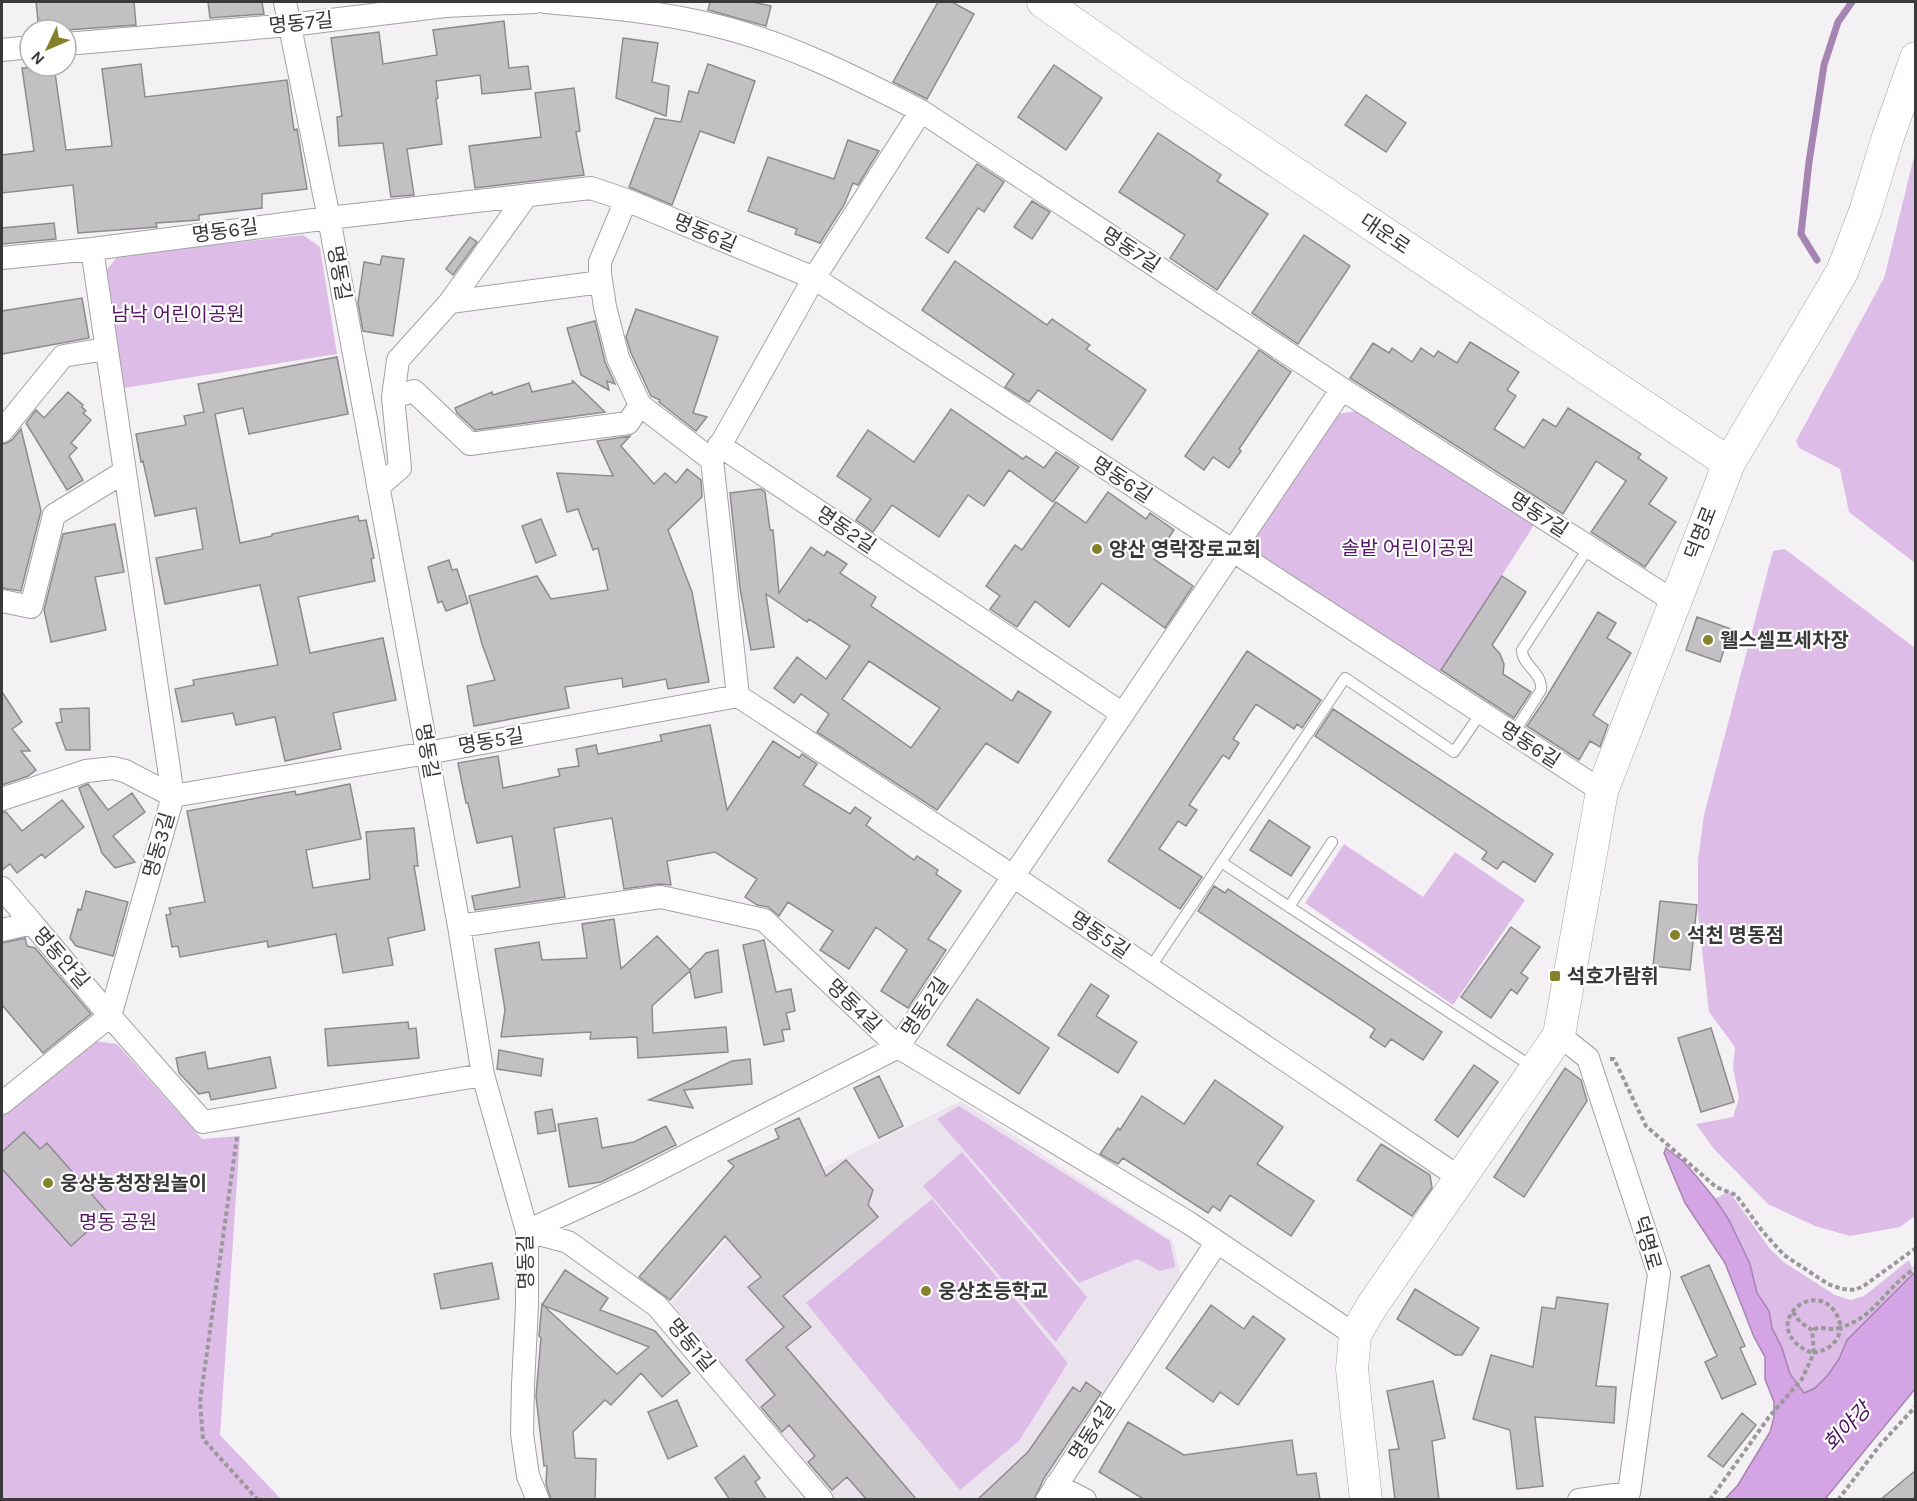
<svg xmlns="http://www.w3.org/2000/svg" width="1917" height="1501" font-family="Karla,'Noto Sans KR',sans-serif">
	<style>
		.built { fill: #eae3ed }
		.green { fill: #ddbde7 }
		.water { fill: #d5a4e5; stroke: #a684b2; stroke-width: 1.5 }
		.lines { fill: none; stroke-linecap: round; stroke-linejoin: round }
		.stream { stroke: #a684b2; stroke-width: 7 }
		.building { fill: #c3c0c3; stroke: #8d8b8e; stroke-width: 1.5; fill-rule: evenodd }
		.lane-casing { stroke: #a3a1a4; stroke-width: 12 }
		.street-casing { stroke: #a3a1a4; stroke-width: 24 }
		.secondary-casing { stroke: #a3a1a4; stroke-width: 33 }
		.path { stroke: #9a989a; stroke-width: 4; stroke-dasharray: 4.5 3; stroke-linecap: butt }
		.lane { stroke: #fff; stroke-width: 10 }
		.street { stroke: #fff; stroke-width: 22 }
		.secondary { stroke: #fff; stroke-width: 32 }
		.poi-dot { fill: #84822b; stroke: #fff; stroke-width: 2 }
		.labels { text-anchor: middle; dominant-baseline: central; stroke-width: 4.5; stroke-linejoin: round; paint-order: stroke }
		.street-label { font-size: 20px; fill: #3a393a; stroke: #fff }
		.park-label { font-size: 20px; fill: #531763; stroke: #fff }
		.poi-label { font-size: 20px; font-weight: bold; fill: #3a393a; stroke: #fff; text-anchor: start }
		.water-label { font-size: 21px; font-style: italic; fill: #4e125e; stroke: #fff }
	</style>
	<rect width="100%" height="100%" fill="#f4f1f4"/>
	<path class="built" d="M961,1101L1173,1241L1181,1276L1033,1499H831L668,1307L764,1196Z"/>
	<path class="green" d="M1915,153V563L1849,512L1840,469L1799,448L1796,441L1884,278Z
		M303,235L320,247L337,354L124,388L105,272L118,256Z
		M1362,410L1534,525L1438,676L1260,556L1254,539L1337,414Z
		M1785,549L1915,648V1216L1900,1227L1850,1236L1815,1226L1768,1204L1714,1149L1696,1124L1733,1117L1739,1098L1733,1068L1735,1047L1709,1012L1698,914V860L1704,815L1773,551Z
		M1344,844L1423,897L1455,852L1525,900L1453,1005L1305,903Z
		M94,1041L117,1044L202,1139L240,1136L220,1435L281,1499L2,1500V1116Z
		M959,1106L1170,1241L1175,1267L1160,1271L1137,1259L1079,1283L937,1119Z
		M962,1152L1087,1297L1056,1342L923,1186Z
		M1729,1191L1770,1249L1785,1263L1835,1295L1851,1300L1864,1296L1909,1260L1914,1273L1847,1339L1839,1359L1828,1375L1815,1388L1804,1393L1790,1374L1782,1348L1772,1328L1769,1311L1757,1293L1750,1264L1729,1220L1715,1199Z
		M932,1199L1068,1363L1019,1441L960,1490L806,1303Z"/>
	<path class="water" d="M1666,1148L1684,1162L1697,1177L1715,1199L1729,1220L1750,1264L1757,1293L1769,1311L1772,1328L1782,1348L1790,1374L1804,1393L1815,1388L1828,1375L1839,1359L1847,1340L1915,1272V1389L1825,1499H1725L1738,1485L1770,1432L1774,1417V1402L1765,1379V1357L1754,1337L1725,1263L1685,1203L1664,1153Z"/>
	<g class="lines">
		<path class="stream" d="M1817,260L1801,234L1809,162L1824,65L1838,22L1852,2"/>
	</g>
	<path class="building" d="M36,2H134L136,25L66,30H39Z
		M208,2H262L264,14L210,18Z
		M710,2H753L771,6L766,26L708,10Z
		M938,2H952L974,14L927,99L893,82Z
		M504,21L509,68L528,66L531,89L482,94L480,75L436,81L438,98L436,99L442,144L407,149L414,195L391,197L383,143L339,146L337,117L342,116L331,38L379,32L383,64L437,55L433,30Z
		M623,38L658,43L652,82L669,86L666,116L616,98Z
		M141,64L145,97L287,80L294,130L297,129L307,189L262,194V208L199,215V220L156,223L157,227L78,233L73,185L2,193V155L34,151L22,68L54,66L66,150L112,146L102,69Z
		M708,64L755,81L734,143L700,131L672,205L629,187L655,118L681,122L689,91L698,93Z
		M1054,65L1102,98L1066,150L1018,117Z
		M574,88L580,131L576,132L584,175L475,188L469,146L541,137L535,93Z
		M1366,95L1406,123L1386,152L1345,125Z
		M1158,133L1221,175L1217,181L1268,214L1217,290L1170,258L1185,235L1119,192Z
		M848,140L879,151L858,185L853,183L844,205L820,243L795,234L797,229L748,211L768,157L834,179Z
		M977,164L1004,182L984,212L978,208L948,253L926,238Z
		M1032,201L1050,212L1032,239L1014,227Z
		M54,223L56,239L2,244V228Z
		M1304,235L1350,266L1298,344L1252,313Z
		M470,237L477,242L453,275L446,269Z
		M382,256L404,259L393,336L363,331L358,303L364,262L380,265Z
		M955,261L1047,325L1052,319L1090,345L1086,349L1146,390L1112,440L1038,390L1029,402L1005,387L1014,374L922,310Z
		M82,298L89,338L2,354V311Z
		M636,309L718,337L693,413L707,417L696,431L659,402L660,400L651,396L631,353L626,337Z
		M595,321L605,362L615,384L607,381L609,390L581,375L567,328Z
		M1470,342L1519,372L1507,390L1516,396L1494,429L1524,448L1543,419L1556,427L1568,408L1641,454L1638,458L1667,478L1649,504L1676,522L1645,567L1591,532L1626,481L1596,461L1563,514L1350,378L1373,343L1389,353L1392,348L1412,362L1421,348L1434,357L1438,351L1457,363Z
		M1259,350L1291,372L1239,449L1241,451L1229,468L1213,457L1204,470L1185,456Z
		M337,357L348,414L249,434L243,408L215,414L240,543L272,536V534L358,516L359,521L366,520L374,558L371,559L375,581L298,597L310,653L383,638L396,700L333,713L341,749L285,761L275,717L236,725L233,713L182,722L175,689L194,685L193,680L278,665L260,585L165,604L156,558L203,549L196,508L155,516L143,461L141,462L136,434L186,425L184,416L204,412L198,384Z
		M572,380L605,412L475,430L457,413L455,408L492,392L493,395L529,383L532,392L573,383Z
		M68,392L83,405L82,407L86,411L83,413L91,420L71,443L77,448L69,456L83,480L67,490L26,423L36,410L44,418Z
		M951,409L1023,459L1026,456L1044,468L1056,452L1079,467L1053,502L1009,470L984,506L968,495L939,537L892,505L873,532L856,520L871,499L837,476L868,430L914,462Z
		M21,429L41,511L21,591L2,588V444L7,443L12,440Z
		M630,436L621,446L654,484L665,473L676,483L687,469L701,480L702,497L668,530L692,592L709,682L668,689L666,679L623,687L622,678L565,687L569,708L474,726L467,686L495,680L482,644L469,596L537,576L551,599L608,590L598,548L593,550L578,509L567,512L557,473L613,476L597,441Z
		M761,489L765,492L770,530H773L779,593L811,547L824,556L827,551L847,564L840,573L876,597L871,606L1012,701L1018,691L1051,712L1018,763L986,743L937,810L817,732L829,714L801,694L794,703L774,688L797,657L826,679L850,646L809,619L807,622L766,594L774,647L751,650L740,588L730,493ZM869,661L940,708L911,748L842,699Z
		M1108,492L1146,519L1150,513L1174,530L1154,559L1193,586L1165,628L1102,583L1069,627L1035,601L1017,627L990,609L1000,596L986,586L1015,545L1022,550L1056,502L1086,523Z
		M541,519L556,555L536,563L522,526Z
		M115,524L124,572L95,577L106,630L51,642L44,610L63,534Z
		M449,560L452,570L457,569L468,603L446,611L442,601L438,603L428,567Z
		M1502,576L1526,592L1492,645L1500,654L1504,664L1503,674L1531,692L1514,718L1441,670Z
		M1598,612L1616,623L1607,638L1631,653L1593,715L1608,725L1600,747L1590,741L1579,760L1527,726L1544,701Z
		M1697,617L1731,629L1720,662L1686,650Z
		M1247,651L1321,700L1302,728L1297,724L1294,729L1256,704L1233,739L1239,743L1229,759L1223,755L1189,805L1197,810L1186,826L1178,821L1159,849L1202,877L1180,909L1108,861Z
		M2,692L22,722L12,729L30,751H21L36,770L28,776L2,785Z
		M89,708L90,750H66L56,723L62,722L60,709Z
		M1333,709L1553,854L1535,882L1503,861L1497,869L1482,859L1487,852L1315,736Z
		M710,725L727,810L773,741L799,758L802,754L817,764L803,785L850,814L855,807L871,818L866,825L878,834L914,860L917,856L938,870L936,874L961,891L928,939L946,950L908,1008L881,991L907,950L876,927L849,969L820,950L833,931L788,902L779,916L768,907L757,905L745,897L757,879L715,852L667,861L671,885L659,884L624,889L612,818L554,828L565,897L475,910L472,896L520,887L512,836L477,843L468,803H466L458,763L498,756L503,788L560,776L558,769L579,766L576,749L596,745L598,754L662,741L660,735Z
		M88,784L108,810L132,793L145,812L113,836L135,862L115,868L102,853L79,788Z
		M350,784L361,839L306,850L313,888L370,879L366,832L414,828L418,866H414L425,930L388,938L393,965L343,973L336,934L268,947L267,941L180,957L178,946L172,947L166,915L171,914L169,908L205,902L187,811L295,791L296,795Z
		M62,800L84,827L45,858L42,854L17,873L10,864L2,870V812H6L22,831Z
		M1269,820L1310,847L1291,876L1250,850Z
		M1214,886L1225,893L1228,889L1442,1032L1423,1060L1391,1039L1385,1047L1370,1037L1375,1029L1198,911Z
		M86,891L128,902L113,956L76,946L70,938L78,909L81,910Z
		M1660,901L1697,905L1690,970L1653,966Z
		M614,919L621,969L657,936L690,970L706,953L718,950L722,992L695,998L690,971L652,1006L653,1033L726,1027L728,1052L638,1058L637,1037L590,1039L591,1032L501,1037L505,1010L495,949L539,942L542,960L587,958L582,924Z
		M1511,927L1540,947L1521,973L1528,978L1517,994L1511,989L1491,1018L1461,997Z
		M25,938L27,946L35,948L91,1014L43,1053L2,1005V943Z
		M764,940L776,992L791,989L795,1011L786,1013L790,1029L782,1030L784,1041L764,1045L743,945Z
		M1091,984L1109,996L1096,1016L1137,1042L1118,1073L1058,1035Z
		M977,999L1049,1048L1019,1094L947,1045Z
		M408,1022L409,1029L416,1028L419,1058L328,1066L325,1029Z
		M1711,1028L1734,1102L1701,1112L1678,1038Z
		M499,1050L543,1059L541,1076L497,1069Z
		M205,1052L208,1069L270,1057L276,1088L211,1100L209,1092L199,1094L179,1073L176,1058Z
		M750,1059L752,1084L684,1090L693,1108L649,1100L732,1061Z
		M1474,1065L1498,1082L1458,1137L1435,1120Z
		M1565,1068L1581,1080L1587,1101L1524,1197L1494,1177Z
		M879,1076L903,1126L879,1138L854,1088Z
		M1215,1080L1283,1127L1257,1164L1314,1201L1291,1236L1230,1195L1220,1211L1213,1206L1208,1213L1123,1158L1118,1164L1100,1154L1118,1128L1120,1130L1142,1096L1184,1124Z
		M552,1109L556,1131L538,1134L535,1112Z
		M597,1118L602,1148L634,1142L666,1126L676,1145L601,1182L569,1187L558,1124Z
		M799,1118L826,1176L846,1160L873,1190L868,1205L878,1217L783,1296L811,1327L786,1347L917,1500H867L847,1477L832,1490L808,1462L815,1456L789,1425L782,1432L761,1407L775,1395L746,1360L784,1327L748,1287L761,1277L725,1236L670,1300L639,1277L734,1166L728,1161L779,1138L775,1129Z
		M24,1132L40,1149L47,1143L108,1213L71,1246L2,1169V1152Z
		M1381,1144L1430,1175L1432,1188L1412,1216L1357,1180Z
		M492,1263L499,1299L441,1309L434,1274Z
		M1709,1265L1745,1346L1740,1348L1756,1384L1722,1399L1705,1362L1717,1356L1681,1277Z
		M565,1270L608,1298L600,1310L655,1331L690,1373L662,1397L641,1373L611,1405L605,1400L573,1432L575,1458L596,1459L595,1500H551L546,1484L547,1466H544L536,1396L541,1338L539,1336L542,1304L617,1374L649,1347L542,1305Z
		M1415,1289L1479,1328L1462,1355H1455L1397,1319Z
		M1557,1297L1608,1304L1596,1386L1616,1387L1614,1423L1535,1417L1543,1486L1517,1489L1510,1430L1473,1419L1491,1355L1533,1367L1542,1307L1555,1309Z
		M1211,1305L1244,1329L1253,1316L1285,1339L1238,1405L1220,1392L1213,1402L1166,1368Z
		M1433,1381L1445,1438L1432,1441L1439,1500H1395L1389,1450L1399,1449L1387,1391Z
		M1086,1382L1101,1393L1044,1478L1034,1500H977L1028,1452L1073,1387L1080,1392Z
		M677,1400L697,1446L668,1459L648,1412Z
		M1742,1413L1756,1425L1723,1467L1708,1456Z
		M1128,1422L1184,1455L1292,1440L1297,1475L1316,1473L1320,1500H1145L1099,1472Z
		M744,1456L760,1478L755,1482L767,1500H730L715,1478Z
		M1916,1470V1500H1880Z"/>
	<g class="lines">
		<g class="lane-casing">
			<path id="lane" d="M1513,734L1541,690C1543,672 1522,666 1522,650L1589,547
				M1221,862L1534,1068
				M1289,907L1332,842
				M1150,968L1345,678L1454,752L1481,713"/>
		</g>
		<g class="street-casing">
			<path id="street" d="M285,2L329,218L459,926L483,1075L527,1231V1306L523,1385L522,1434L528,1476L538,1500
				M545,2C600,7 655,11 709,24C784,41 853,76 921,111L1342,389L1675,602
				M66,44L290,25L445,6L535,2
				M2,50L30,47
				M626,200L600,262V274L605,307L618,358L640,405L712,460
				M92,249L173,796L110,1016L203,1122L483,1075
				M2,258L92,249L329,218L591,188L626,200L814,278L1602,791
				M450,302L527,195
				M393,397L398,360L450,302L601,282
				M2,431L63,356L106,349
				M719,445L1123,714
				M378,487L400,468L393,397L414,391L470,444L628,423L640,405
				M2,601L31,607L54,515L124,472
				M738,696L712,460L814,278L921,111
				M2,799L86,771L113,768L125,771L173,796L427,753L738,696L1013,876L1460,1178
				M2,888L32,923
				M459,926L661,897L764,920L898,1047L1189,1223L1355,1335
				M2,930L32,923L110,1016L2,1103
				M1559,1035L1588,1058L1659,1274L1629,1493L1579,1500
				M527,1231L638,1180L898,1047L1342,389
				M527,1231L568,1242L657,1306L822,1500
				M1056,1485L1085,1500
				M1047,1500L1217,1242"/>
		</g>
		<g class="secondary-casing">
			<path id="secondary" d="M1043,2L1170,90L1729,463
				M1366,1500L1352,1369L1355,1335L1372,1306L1559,1035L1602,791L1729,463L1842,272L1865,212L1888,137L1916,58"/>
		</g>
		<path class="path" d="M1610,1059H1614L1646,1126L1716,1187L1736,1195L1763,1232L1784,1255L1828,1284L1842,1289L1855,1290L1865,1285L1916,1248
			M237,1137L200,1402L203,1439L258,1500
			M1793,1312L1800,1322L1812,1330L1814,1353C1806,1351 1799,1347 1794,1341C1768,1311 1829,1274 1841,1327C1831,1332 1822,1325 1812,1330
			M1710,1500L1769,1417L1802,1379L1814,1353C1830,1349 1838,1343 1841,1327C1874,1319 1888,1284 1916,1268
			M1838,1500L1880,1445L1916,1406"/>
		<use href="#lane" class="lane"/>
		<use href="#street" class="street"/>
		<use href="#secondary" class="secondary"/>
	</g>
	<g class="poi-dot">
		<circle cx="1097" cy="549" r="6"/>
		<circle cx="1708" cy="640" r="6"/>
		<circle cx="1675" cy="935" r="6"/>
		<rect x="1549" y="970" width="12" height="12" rx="3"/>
		<circle cx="48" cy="1183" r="6"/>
		<circle cx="926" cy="1291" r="6"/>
	</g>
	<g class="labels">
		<g class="street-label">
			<text transform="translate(301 23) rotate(-6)">명동7길</text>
			<text transform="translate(225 231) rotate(-8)">명동6길</text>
			<text transform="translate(705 233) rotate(23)">명동6길</text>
			<text transform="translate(1385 234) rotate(34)">대운로</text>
			<text transform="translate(1131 250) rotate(33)">명동7길</text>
			<text transform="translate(339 273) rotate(80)">명동길</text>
			<text transform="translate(1122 480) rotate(33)">명동6길</text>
			<text transform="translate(1539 515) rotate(33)">명동7길</text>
			<text transform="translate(846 530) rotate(34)">명동2길</text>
			<text transform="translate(1701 533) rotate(-69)">덕명로</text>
			<text transform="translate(491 741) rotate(-10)">명동5길</text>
			<text transform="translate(1530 745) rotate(33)">명동6길</text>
			<text transform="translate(427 751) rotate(80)">명동길</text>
			<text transform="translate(159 845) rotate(-74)">명동3길</text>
			<text transform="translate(1100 935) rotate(34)">명동5길</text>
			<text transform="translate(61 958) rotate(49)">명동안길</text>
			<text transform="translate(854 1006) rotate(44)">명동4길</text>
			<text transform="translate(925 1007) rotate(-56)">명동2길</text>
			<text transform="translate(1647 1243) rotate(74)">덕명로</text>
			<text transform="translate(526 1262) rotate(-91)">명동길</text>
			<text transform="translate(691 1345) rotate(50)">명동1길</text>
			<text transform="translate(1092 1431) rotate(-57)">명동4길</text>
		</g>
		<g class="park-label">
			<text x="178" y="314">남낙 어린이공원</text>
			<text x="1408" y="548">솔밭 어린이공원</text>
			<text x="118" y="1222">명동 공원</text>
		</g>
		<g class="poi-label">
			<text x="1109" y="549">양산 영락장로교회</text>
			<text x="1720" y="640">웰스셀프세차장</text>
			<text x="1687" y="935">석천 명동점</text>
			<text x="1567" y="976">석호가람휘</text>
			<text x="60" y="1183">웅상농청장원놀이</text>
			<text x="938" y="1291">웅상초등학교</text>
		</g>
		<g class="water-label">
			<text transform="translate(1847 1427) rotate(-47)">회야강</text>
		</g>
	</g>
	<rect width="1917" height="1501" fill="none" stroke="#3a393a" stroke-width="6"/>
	<g transform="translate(48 48) rotate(226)"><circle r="28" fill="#ffffff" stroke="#b0b0b0" stroke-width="1.5"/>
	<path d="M0-4.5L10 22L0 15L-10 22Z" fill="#84822b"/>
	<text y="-9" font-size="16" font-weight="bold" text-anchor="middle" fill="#3a393a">N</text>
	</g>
</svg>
